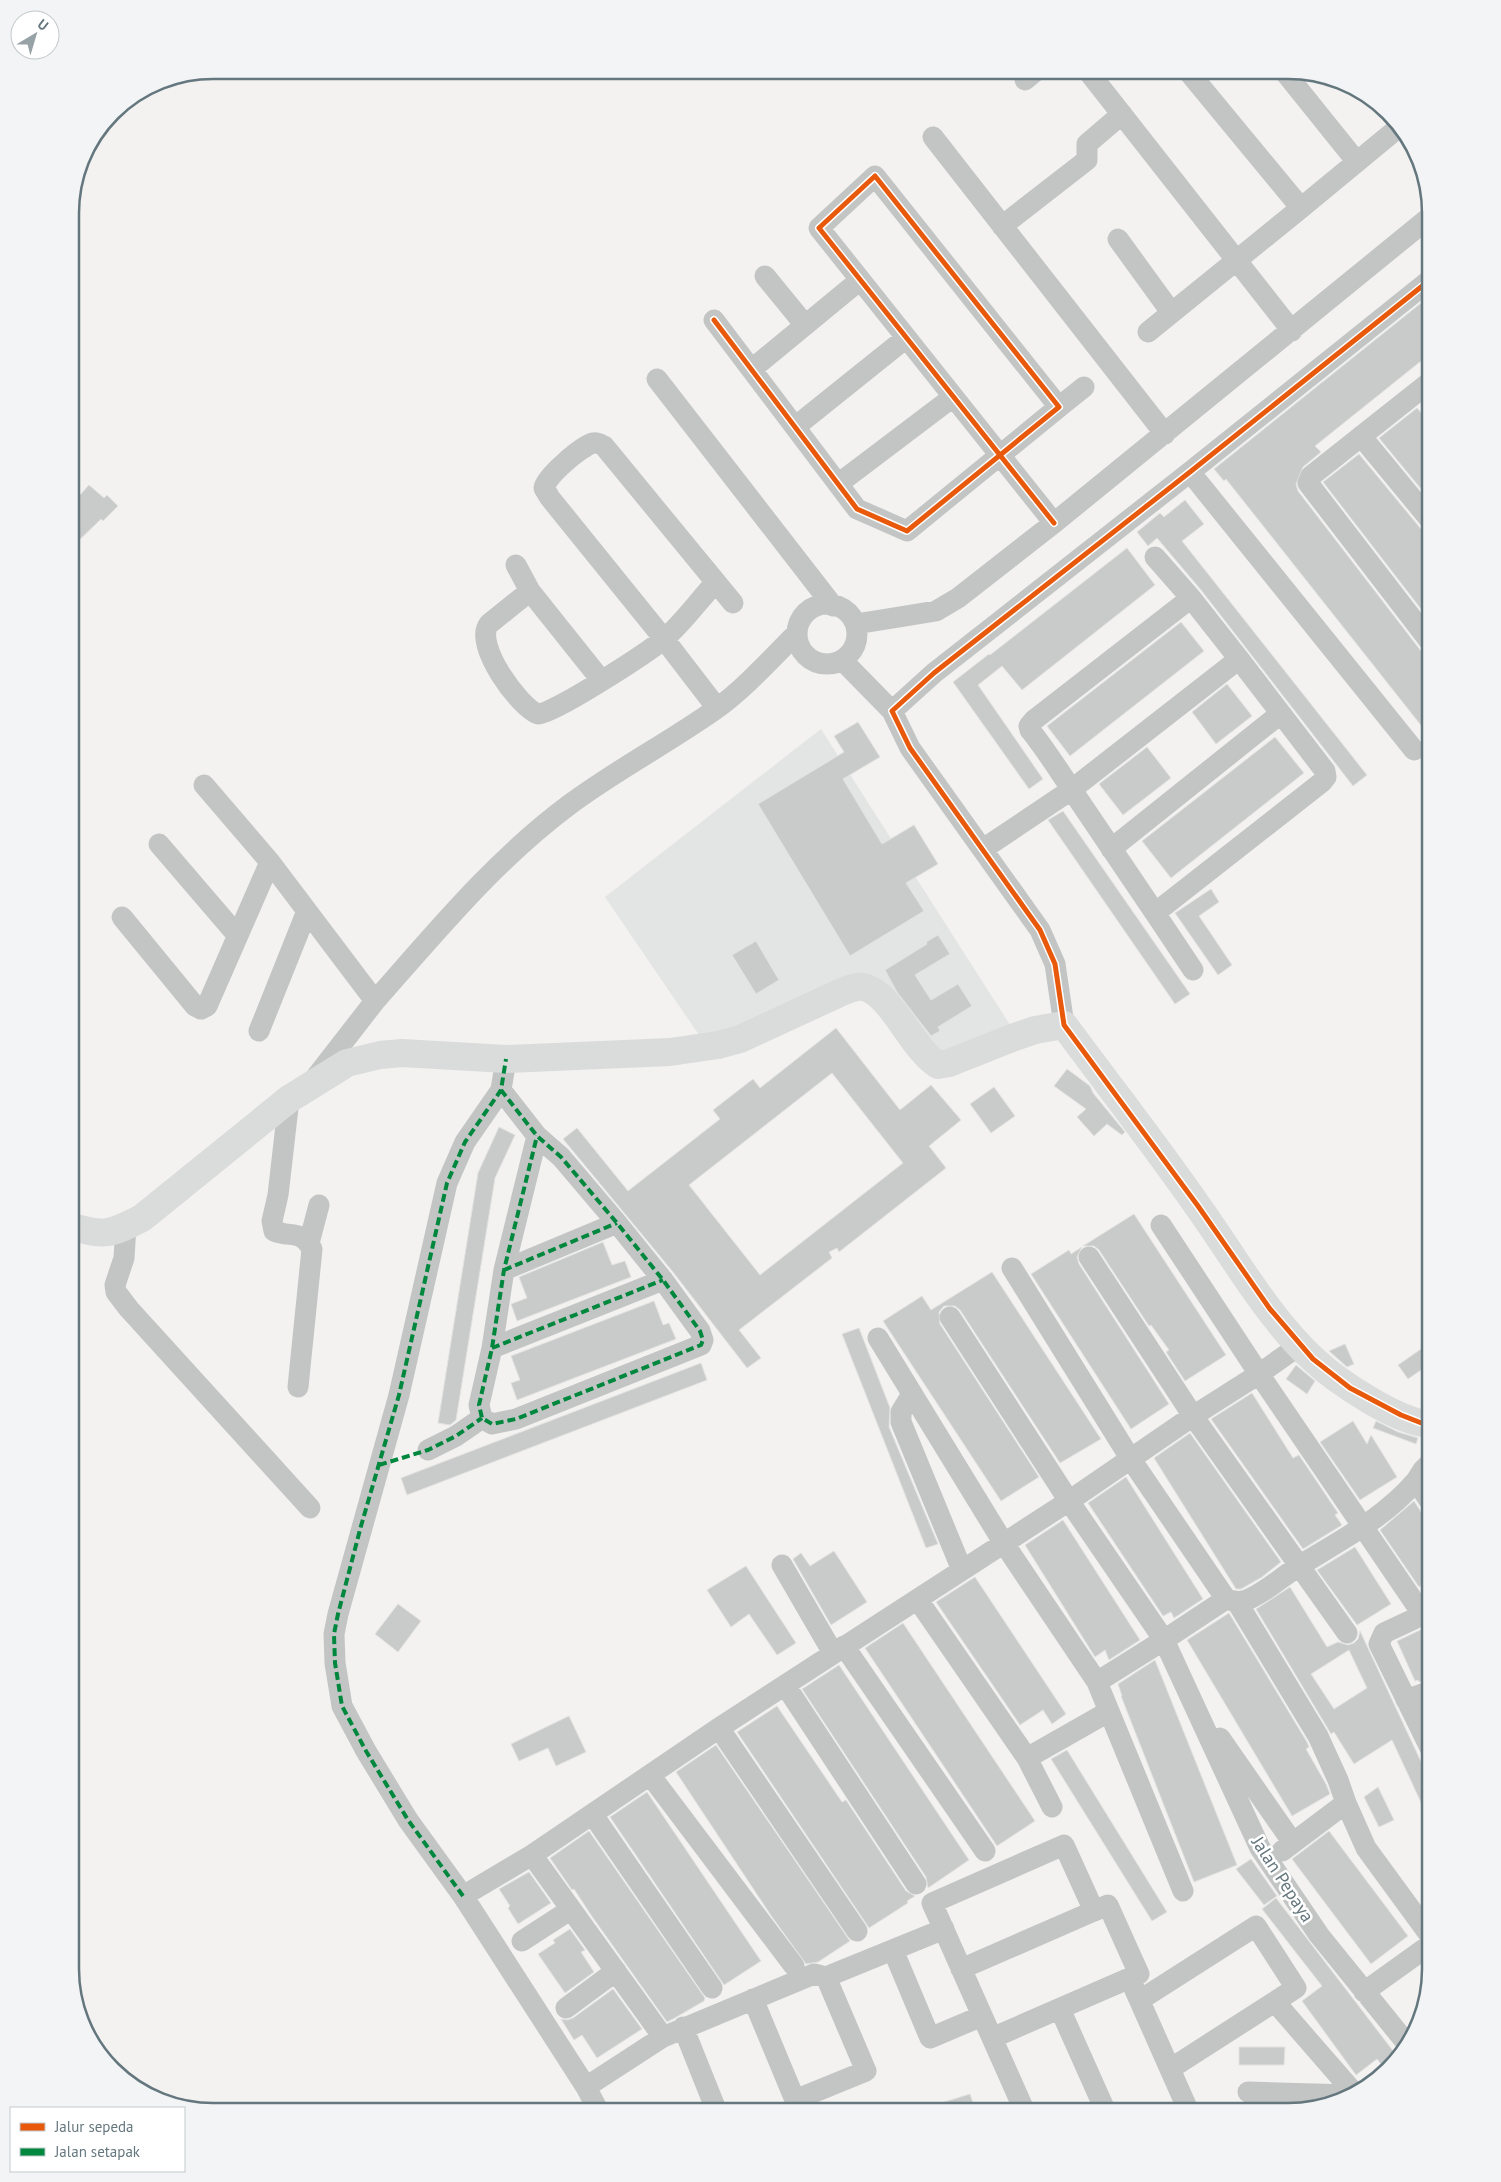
<svg xmlns="http://www.w3.org/2000/svg" width="1501" height="2182" font-family="'PT Sans',sans-serif">
	<style>
		.built { fill: #e3e4e4 }
		.building { fill: #c9caca; stroke: #e2e2e1; fill-rule: evenodd }
		.lines { fill: none; stroke-linecap: round; stroke-linejoin: round }
		.street { stroke: #c3c5c5; stroke-width: 21 }
		.secondary { stroke: #dadbdb; stroke-width: 28 }
		.quiet { stroke: #00873e; stroke-width: 4; stroke-dasharray: 8 4; stroke-linecap: butt }
		.cycleway-casing { stroke: #fff; stroke-width: 8 }
		.cycleway { stroke: #e8590c; stroke-width: 5 }
		.labels { text-anchor: middle; dominant-baseline: central; stroke-width: 5; stroke-linejoin: round; paint-order: stroke }
		.street-label { font-size: 18px; fill: #65777e; stroke: #fff }
		.rim { fill: none; stroke: #65777e; stroke-width: 2.5 }
	</style>
	<rect width="100%" height="100%" fill="#f3f2f1"/>
	<path class="built" d="M821,729L1012,1028L938,1062L865,985L712,1054L605,897Z"/>
	<path class="building" d="M1431,295V353L1315,446L1321,452L1303,467L1296,484L1298,491L1421,651L1431,655V738L1226,479L1224,481L1214,469Z
		M1417,408L1431,424V501L1379,438Z
		M1359,454L1421,529L1431,533V622L1323,482Z
		M89,485L104,498L107,495L118,506L103,521L101,519L70,549V506Z
		M1185,500L1204,524L1182,541L1367,775L1353,786L1201,590L1157,538L1148,546L1137,532L1160,513L1164,517Z
		M1127,548L1155,585L1022,690L1002,666L978,685L1043,779L1029,789L953,682L989,654L990,655Z
		M1181,622L1204,651L1070,756L1047,726Z
		M1227,684L1252,716L1216,744L1192,712Z
		M858,722L880,757L843,779L882,844L914,825L938,864L906,883L924,911L850,956L758,804L844,752L834,736Z
		M1275,737L1304,773L1171,878L1142,841Z
		M1147,747L1171,778L1123,815L1099,784Z
		M1063,811L1190,994L1175,1004L1048,820Z
		M1211,889L1219,902L1199,916L1232,965L1218,975L1175,913Z
		M938,935L950,954L915,975L931,1000L958,984L972,1006L938,1027L940,1031L931,1036L897,992L885,970L927,944L926,942Z
		M756,941L779,980L756,994L732,955Z
		M836,1028L900,1110L931,1085L961,1120L929,1146L946,1168L839,1252L837,1248L829,1252L832,1258L739,1330L761,1358L747,1368L673,1272L563,1139L577,1128L628,1191L720,1119L713,1110L753,1079L760,1088ZM832,1073L903,1163L760,1275L689,1185Z
		M1067,1069L1090,1086L1093,1093L1125,1132L1122,1135L1107,1124L1094,1136L1077,1117L1086,1109L1054,1086Z
		M994,1087L1015,1116L991,1133L970,1104Z
		M499,1127L515,1135L495,1178L456,1420L450,1425L438,1423L478,1173Z
		M1134,1214L1226,1355L1185,1381L1166,1352L1169,1350L1151,1325L1149,1326L1099,1250L1094,1246H1083Z
		M603,1242L612,1265L625,1261L631,1277L517,1321L511,1304L527,1298L519,1277Z
		M1082,1247L1077,1257L1079,1264L1169,1404L1131,1429L1031,1274L1069,1250L1071,1254Z
		M992,1272L1101,1439L1060,1463L960,1310L955,1306H944L939,1312L940,1324L1039,1477L1001,1501L883,1321L922,1296L931,1310Z
		M654,1301L663,1325L669,1323L676,1339L517,1400L511,1383L520,1380L511,1356Z
		M859,1328L890,1408L889,1427L938,1544L926,1548L842,1334Z
		M1345,1344L1354,1364L1347,1367L1329,1351Z
		M1424,1347L1431,1356V1363L1408,1379L1398,1365Z
		M701,1363L707,1380L407,1495L401,1478Z
		M1296,1365L1315,1381L1307,1394L1286,1379Z
		M1252,1393L1293,1458L1299,1455L1338,1513L1335,1515L1342,1525L1303,1549L1211,1419Z
		M1353,1421L1367,1444L1371,1435L1397,1477L1360,1500L1320,1442Z
		M1376,1421L1398,1432L1418,1438L1416,1444L1373,1428Z
		M1190,1433L1281,1562L1262,1577L1241,1589H1236L1154,1458Z
		M1126,1477L1203,1599L1174,1618L1171,1612L1163,1616L1088,1503Z
		M1414,1501L1431,1527V1580L1419,1587L1380,1530Z
		M1063,1520L1140,1640L1109,1660L1105,1650L1095,1657L1025,1545Z
		M1355,1547L1391,1604L1357,1625L1317,1570Z
		M834,1551L867,1602L831,1625L793,1559L801,1553L810,1566Z
		M746,1566L796,1643L777,1655L749,1614L731,1627L707,1590Z
		M975,1577L1066,1714L1052,1724L1043,1710L1020,1725L936,1602Z
		M1290,1587L1327,1647L1338,1642L1348,1645L1354,1643L1358,1639L1360,1631L1431,1783V1824L1392,1740L1354,1764L1334,1732L1331,1734L1256,1609ZM1349,1650L1367,1688L1334,1709L1311,1674Z
		M398,1604L421,1621L398,1652L375,1634Z
		M1229,1613L1307,1742L1309,1747L1306,1749L1326,1784L1330,1794L1292,1816L1187,1640Z
		M903,1623L1035,1821L997,1846L865,1648Z
		M1431,1625V1679L1419,1682L1418,1680L1415,1681L1397,1641Z
		M1155,1660L1237,1865L1194,1882L1121,1696H1122L1118,1684Z
		M839,1665L969,1860L928,1888L926,1877L802,1689Z
		M777,1706L842,1802L846,1800L906,1891L915,1896L907,1901L908,1903L869,1928L737,1732Z
		M569,1716L586,1752L556,1766L548,1748L519,1761L511,1744Z
		M716,1745L850,1941L818,1962L806,1964L772,1917L676,1772Z
		M1067,1750L1167,1912L1152,1921L1051,1759Z
		M1378,1787L1394,1820L1379,1827L1364,1797Z
		M647,1792L761,1961L724,1985L610,1817Z
		M589,1831L705,1998L704,2001L673,2019L667,2022L591,1915L574,1889L572,1890L550,1858Z
		M1329,1831L1408,1936L1371,1964L1292,1859Z
		M1251,1859L1277,1896L1264,1905L1236,1869Z
		M529,1872L551,1903L518,1924L508,1908L510,1906L499,1889Z
		M1276,1898L1397,2056L1384,2068L1377,2059L1356,2075L1302,2001L1322,1986L1262,1909Z
		M570,1929L585,1950L581,1952L594,1972L565,1993L538,1954L555,1943L553,1940Z
		M613,1989L642,2029L597,2058L582,2035L574,2040L561,2019L567,2020L573,2018Z
		M1239,2047H1285L1284,2065H1239Z
		M970,2094L976,2112H926L925,2108Z"/>
	<g class="lines">
		<path class="street" d="M1087,70L1292,331
			M1187,70L1301,208
			M1283,70L1357,162
			M1025,80L1037,70
			M933,137L1165,434
			M1002,226L1087,160V144L1122,114
			M1118,239L1171,312
			M765,276L805,325
			M714,320L857,509L907,531L1059,407L875,176L819,228L1054,523
			M1148,332L1301,208L1398,128
			M752,369L860,280
			M657,379L833,606
			M1059,407L1084,387
			M795,427L906,338
			M1361,436L1431,521
			M1190,472L1414,750
			M838,484L953,397
			M1155,557L1191,598
			M516,565L530,591L489,624C473,644 519,707 538,714C554,714 648,652 664,639C683,623 699,600 716,582
			M530,591L601,680
			M797 634a30 30 0 1 1 60 0a30 30 0 1 1-60 0Z
			M856,624L936,611L958,598L1054,523L1431,216
			M1431,643L1308,483L1311,476L1431,381
			M843,661L892,711
			M717,708L664,639L550,498L544,488C545,477 582,446 593,443C597,442 600,444 604,446L733,603
			M204,785L270,862L375,1001L316,1077
			M159,844L237,935
			M983,849L1071,790L1239,659L1191,598L1034,720L1029,726L1030,730C1047,751 1061,774 1076,796C1102,835 1129,874 1155,913L1322,782L1326,777L1325,771L1239,659
			M1111,849L1280,714
			M1155,913L1193,970
			M122,917L195,1006L201,1009L207,1006L270,862
			M375,1001C436,932 495,860 569,805C616,770 668,743 716,709C745,688 770,660 796,634
			M1064,1025L1055,964L1040,930L910,748L892,711L934,673L1190,472L1431,279
			M259,1031L307,911
			M506,1059L501,1090L465,1142L447,1183L399,1395L338,1614L334,1634L335,1663L342,1706L366,1751L408,1820L463,1896L586,2087L599,2112
			M501,1090L537,1136L561,1157L617,1223L663,1280L700,1331L703,1340L701,1345L516,1419L492,1424L482,1418L479,1405L492,1348L504,1270L537,1136
			M289,1099L278,1195L272,1221L274,1231C291,1238 301,1229 312,1249L298,1387
			M1161,1225L1259,1374L1423,1615
			M126,1226L124,1258L115,1285L116,1292L129,1309L310,1508
			M309,1243L319,1205
			M1089,1257L1193,1416L1347,1633
			M1012,1268L1130,1458L1226,1599
			M504,1270L617,1223
			M950,1317L1069,1501L1164,1640L1260,1848L1319,1935L1408,2045
			M878,1338L1003,1542L1097,1682L1164,1640L1226,1599C1235,1602 1242,1603 1251,1598C1268,1590 1283,1576 1299,1566C1341,1540 1383,1519 1416,1481L1431,1503
			M492,1348L663,1280
			M912,1394L901,1412V1422L962,1570
			M428,1450L456,1436L482,1418
			M1416,1481L1423,1470L1431,1462
			M782,1565L833,1653
			M918,1600L1027,1758L1052,1807
			M1237,1602L1318,1736L1338,1780L1346,1803L1366,1848L1431,1937
			M844,1646L985,1851
			M1097,1682L1183,1891
			M785,1685L916,1884
			M1406,1700L1431,1691
			M719,1728L857,1931
			M1220,1738L1293,1843
			M1431,1750L1379,1644L1384,1633L1431,1611
			M1027,1758L1108,1712
			M650,1775L794,1966
			M593,1815L712,1988
			M1282,1851L1346,1803
			M532,1855L663,2037L586,2087
			M463,1896L532,1855L719,1728L1069,1501L1193,1416L1259,1374L1300,1345
			M522,1941L570,1910
			M893,1950L930,2038L982,2016
			M961,1969L1094,1911L1064,1845L932,1903C963,1972 994,2042 1025,2112
			M1134,1988L1189,2112
			M1364,1992L1431,1944
			M753,1999L795,2100L866,2071L826,1977
			M1140,2000L1256,1926L1296,1988L1170,2069
			M1275,2002L1355,2094
			M566,2008L616,1971
			M1060,2009L1106,2112
			M683,2027L717,2112
			M663,2037L814,1974L826,1977L944,1929
			M992,2038L1139,1974L1108,1905L1094,1911
			M1248,2092L1351,2095"/>
		<path class="secondary" d="M70,1226C104,1237 111,1234 142,1218L289,1099L347,1063L380,1055L402,1053L506,1059L670,1052L718,1045L740,1039L844,991C850,989 856,986 863,987C891,992 911,1048 938,1065L949,1063L1012,1038L1035,1030L1064,1025C1109,1086 1156,1146 1199,1208C1234,1257 1269,1319 1313,1359C1336,1381 1400,1424 1431,1424"/>
		<path class="quiet" d="M501,1090L537,1136L561,1157L617,1223L663,1280L700,1331L703,1340L701,1345L516,1419L492,1424L482,1418L479,1405L492,1348L504,1270L537,1136
			M504,1270L617,1223
			M492,1348L663,1280
			M379,1465L428,1450L456,1436L482,1418
			M463,1896L408,1820L366,1751L342,1706L335,1663L334,1634L338,1614L361,1526L399,1395L447,1183L465,1142L501,1090L506,1059"/>
		<g class="cycleway-casing">
			<path id="cycleway" d="M714,320L857,509L907,531L1059,407L875,176L819,228L1054,523
				M1431,1424H1424L1401,1415L1350,1388L1313,1359L1270,1309L1198,1206L1064,1025L1055,964L1040,930L910,748L892,711L934,673L1190,472L1431,279"/>
		</g>
		<use href="#cycleway" class="cycleway"/>
	</g>
	<g class="labels">
		<g class="street-label">
			<text transform="translate(1283 1879) rotate(57)">Jalan Pepaya</text>
		</g>
	</g>
	<path d="M0 0H1501V2182H0ZM213 79H1288A134 134 0 0 1 1422 213V1969A134 134 0 0 1 1288 2103H213A134 134 0 0 1 79 1969V213A134 134 0 0 1 213 79Z" fill="#f3f4f5" fill-rule="evenodd"/>
	<path class="rim" d="M213 79H1288A134 134 0 0 1 1422 213V1969A134 134 0 0 1 1288 2103H213A134 134 0 0 1 79 1969V213A134 134 0 0 1 213 79Z"/>
	<rect x="10" y="2107" width="175" height="65" fill="#ffffff" stroke="#c1c9cb"/>
	<rect x="20" y="2123" width="25" height="8" fill="#e8590c" stroke="#c1c9cb"/>
	<text x="55" y="2132" font-size="15" fill="#65777e">Jalur sepeda</text>
	<rect x="20" y="2148" width="25" height="8" fill="#00873e" stroke="#c1c9cb"/>
	<text x="55" y="2157" font-size="15" fill="#65777e">Jalan setapak</text>
	<g transform="translate(35 35) rotate(38)"><circle r="24" fill="#ffffff" stroke="#c1c9cb"/>
	<path d="M0-4L9 19L0 12L-9 19Z" fill="#97a2a6"/>
	<text y="-8" font-size="14" font-weight="bold" text-anchor="middle" fill="#65777e">U</text>
	</g>
</svg>
